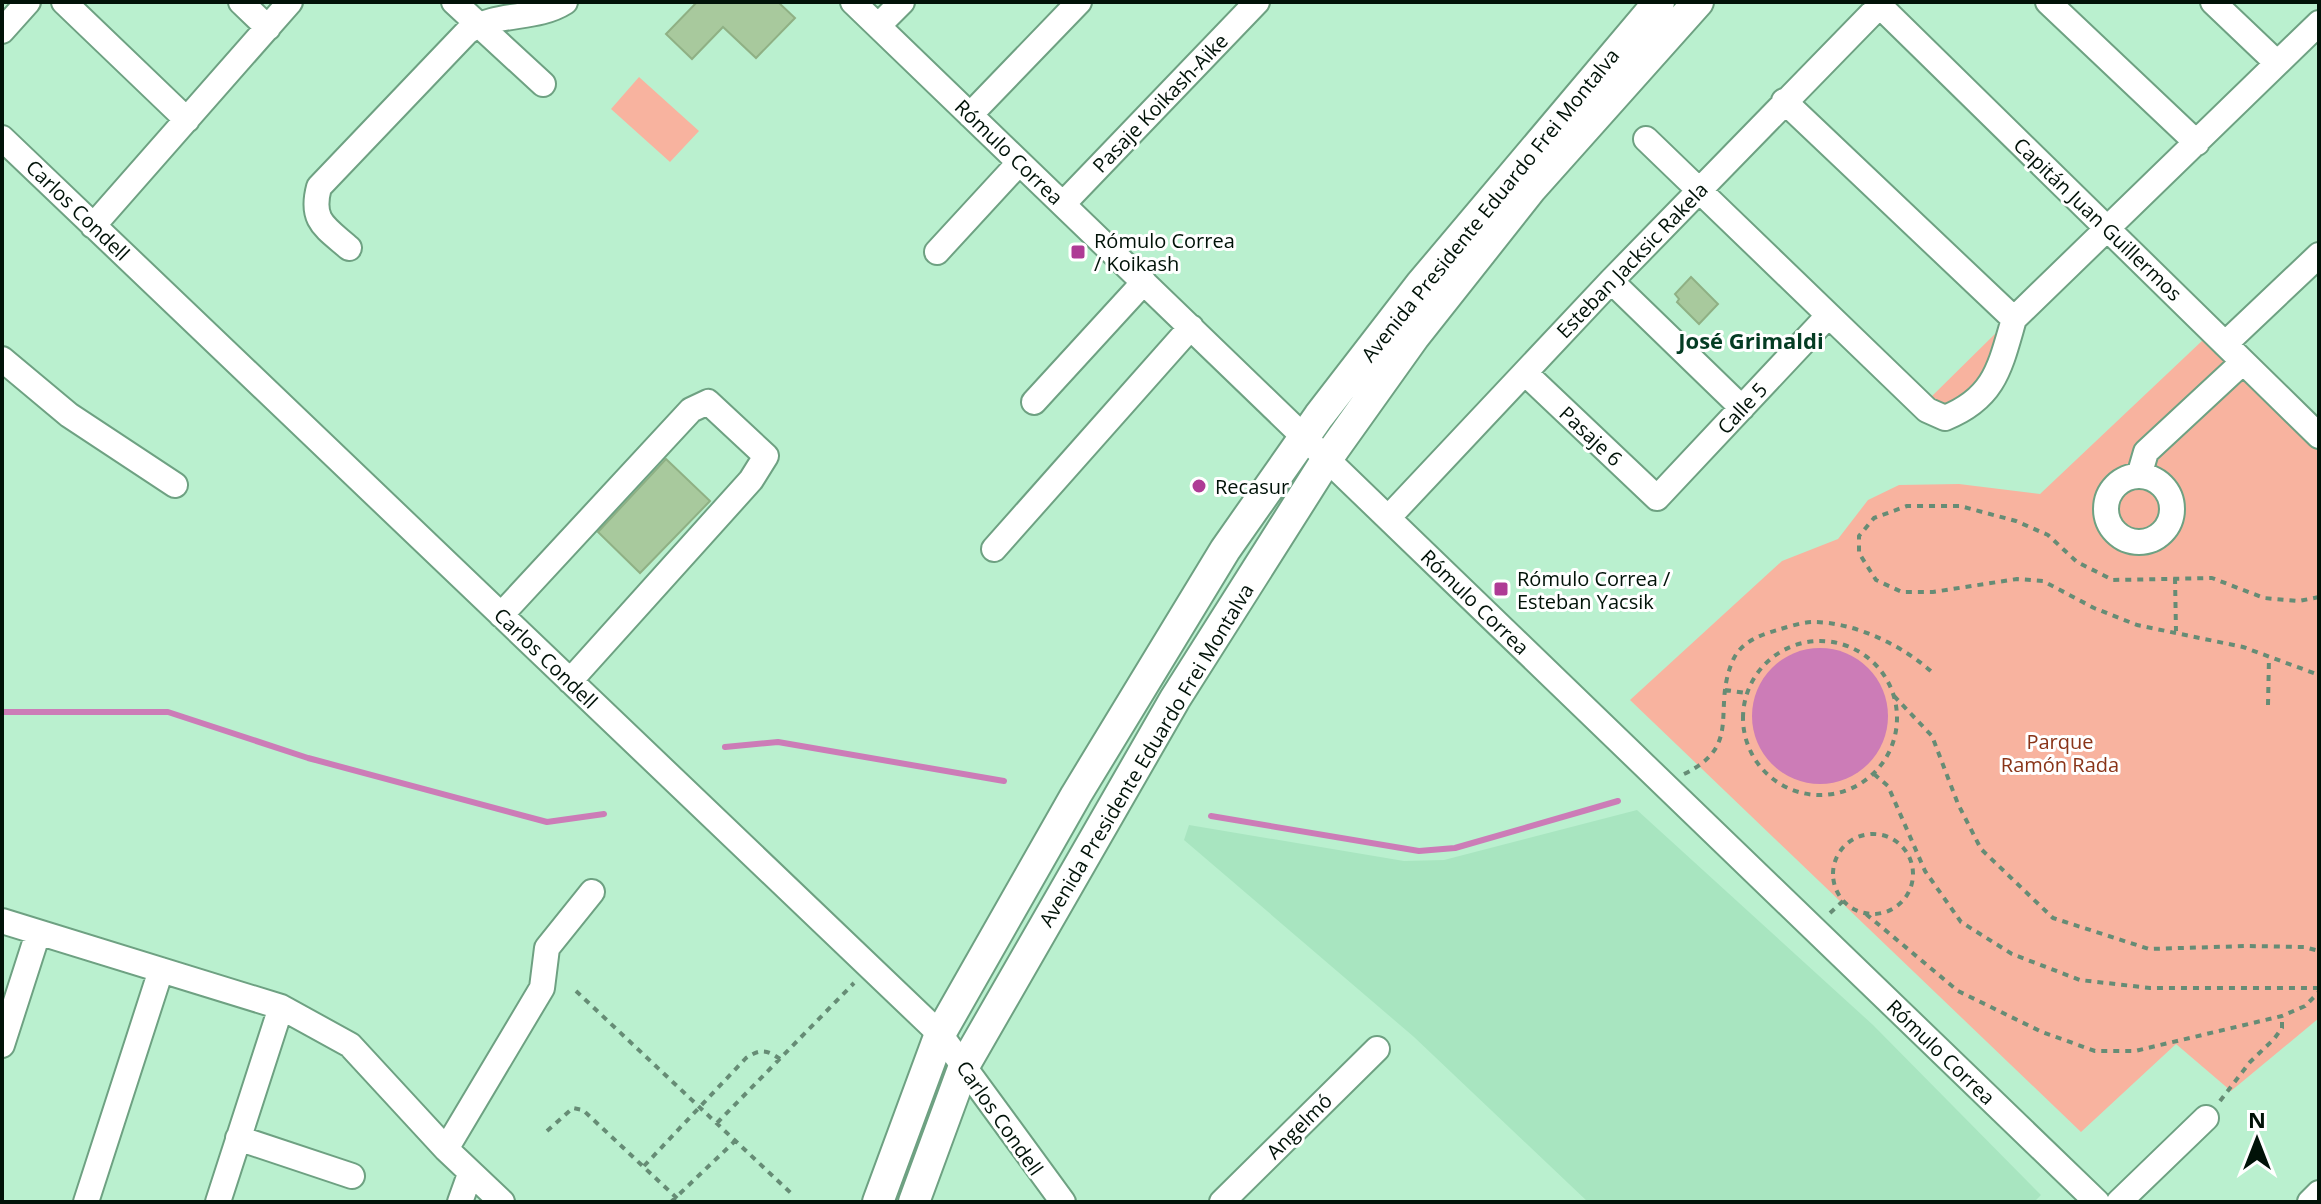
<svg xmlns="http://www.w3.org/2000/svg" width="2321" height="1204" font-family="'Open Sans',sans-serif">
	<style>
		.built { fill: #a8e5c0 }
		.green { fill: #f8b39f }
		.water { fill: #cc7cb7 }
		.lines { fill: none; stroke-linecap: round; stroke-linejoin: round }
		.stream { stroke: #cc7cb7; stroke-width: 6 }
		.building { fill: #a8c99d; stroke: #8fb084; stroke-width: 2 }
		.minor-casing { stroke: #6ea182; stroke-width: 28 }
		.major-casing { stroke: #6ea182; stroke-width: 34 }
		.path { stroke: #668c75; stroke-width: 4; stroke-dasharray: 6 6; stroke-linecap: butt }
		.minor { stroke: #fff; stroke-width: 24 }
		.major { stroke: #fff; stroke-width: 30 }
		.poi-dot { fill: #ae3b95; stroke: #fff; stroke-width: 3 }
		.labels { text-anchor: middle; dominant-baseline: central; stroke-width: 6; stroke-linejoin: round; paint-order: stroke }
		.street-label { font-size: 20px; fill: #011208; stroke: #fff }
		.poi-label { font-size: 20px; fill: #011208; stroke: #fff; text-anchor: start }
		.park-label { font-size: 20px; fill: #893418; stroke: #fff }
		.neighbourhood-label { font-size: 22px; font-weight: bold; fill: #043c23; stroke: #fff }
	</style>
	<rect width="100%" height="100%" fill="#baf0cf"/>
	<path class="built" d="M1637,810L1873,1025L2041,1195L2034,1202H1588L1414,1037L1184,840L1189,825L1404,861L1444,860Z"/>
	<path class="green" d="M639,77L699,131L670,162L611,109Z
		M2000,329L1989,371L1951,407L1931,397Z
		M2204,339L2319,450V1018L2231,1091L2176,1044L2081,1132L1630,700L1782,561L1838,539L1868,500L1899,485L1959,484L2040,494Z"/>
	<path class="water" d="M1752 716a68 68 0 1 1 136 0a68 68 0 1 1-136 0Z"/>
	<g class="lines">
		<path class="stream" d="M2,712H168L308,758L547,822L604,814
			M725,747L778,742L1004,781
			M1211,816L1419,851L1455,848L1618,801"/>
	</g>
	<path class="building" d="M697,2H778L795,18L756,58L723,27L692,59L666,34Z
		M1691,277L1718,304L1699,324L1677,302L1679,299L1675,294Z
		M666,459L710,501L640,573L598,532Z"/>
	<g class="lines">
		<g class="minor-casing">
			<path id="minor" d="M64,2L187,120
				M241,2L268,28
				M454,2L543,84
				M853,2L2097,1202
				M1876,2L2319,436
				M2048,2L2197,143
				M2213,2L2277,63
				M878,26L902,2
				M2,31L28,2
				M1784,101L2014,319
				M970,115L1079,2
				M2,138L940,1034L1063,1202
				M1646,139L1927,410L1945,418C1995,398 2000,367 2014,319L2319,23
				M1063,204L1257,2
				M93,226L290,2
				M349,248C325,227 310,221 319,187L467,32C497,11 535,21 565,2
				M937,252L1019,163
				M1611,281L1742,408
				M2225,344L2319,255
				M2,359L69,415L175,485
				M1525,373L1657,498L1827,317
				M1034,402L1144,282
				M2106 509a33 33 0 1 1 66 0a33 33 0 1 1-66 0Z
				M2139,476L2146,452L2243,362
				M1388,518L1611,281L1883,2
				M994,549L1191,327
				M501,615L691,410L708,402L766,456L751,480L570,681
				M2,921L281,1007L350,1045L446,1149L502,1202
				M2,1045L38,933
				M238,1138L352,1176
				M446,1149L542,988L547,948L592,892
				M86,1202L161,970
				M218,1202L281,1007
				M460,1202L470,1174
				M1222,1202L1377,1049
				M2119,1202L2206,1118
				M2310,1202L2319,1193"/>
		</g>
		<g class="major-casing">
			<path id="major" d="M878,1202L940,1034L1076,795L1225,550L1319,416L1421,284L1659,2
				M914,1202L964,1066L1175,699L1327,459L1414,337L1531,189L1698,2"/>
		</g>
		<path class="path" d="M2175,578L2176,631
			M2319,597L2299,601L2264,598L2212,578L2113,580L2077,562L2048,535L2016,521L1960,506H1907L1874,518L1859,536V553L1876,580L1902,592H1933L2017,579L2043,581L2094,608L2137,625L2243,647L2319,675
			M1743 718a77 77 0 1 1 154 0a77 77 0 1 1-154 0Z
			M1725,690L1746,693
			M1894,696L1932,736L1958,804L1981,849L2053,918L2149,949L2247,946L2304,947L2319,951
			M2268,705L2269,657
			M1684,774C1744,745 1711,710 1733,660C1741,642 1760,635 1777,630C1788,627 1802,622 1813,622C1855,622 1904,646 1934,674
			M1874,774L1888,786L1925,871L1961,922L2012,954L2080,980L2150,988H2319
			M1833 874a40 40 0 1 1 80 0a40 40 0 1 1-80 0Z
			M1830,913L1843,901
			M1866,914L1958,991L2042,1032L2095,1051H2135L2282,1016L2305,1006L2319,992
			M576,991L794,1196
			M2220,1101L2250,1062L2274,1039L2282,1028V1016
			M717,1123L854,983
			M547,1131L573,1108L583,1110L681,1202
			M644,1166L746,1058C760,1049 766,1049 780,1059
			M671,1202L735,1141"/>
		<use href="#minor" class="minor"/>
		<use href="#major" class="major"/>
	</g>
	<g class="poi-dot">
		<rect x="1070" y="244" width="16" height="16" rx="4"/>
		<circle cx="1199" cy="486" r="8"/>
		<rect x="1493" y="581" width="16" height="16" rx="4"/>
	</g>
	<g class="labels">
		<g class="street-label">
			<text transform="translate(1160 103) rotate(-46)">Pasaje Koikash-Aike</text>
			<text transform="translate(1009 152) rotate(44)">Rómulo Correa</text>
			<text transform="translate(1490 205) rotate(-51)">Avenida Presidente Eduardo Frei Montalva</text>
			<text transform="translate(78 210) rotate(44)">Carlos Condell</text>
			<text transform="translate(2098 219) rotate(44)">Capitán Juan Guillermos</text>
			<text transform="translate(1632 260) rotate(-46)">Esteban Jacksic Rakela</text>
			<text transform="translate(1742 408) rotate(-47)">Calle 5</text>
			<text transform="translate(1591 436) rotate(43)">Pasaje 6</text>
			<text transform="translate(1475 602) rotate(44)">Rómulo Correa</text>
			<text transform="translate(546 658) rotate(44)">Carlos Condell</text>
			<text transform="translate(1146 755) rotate(-59)">Avenida Presidente Eduardo Frei Montalva</text>
			<text transform="translate(1941 1052) rotate(44)">Rómulo Correa</text>
			<text transform="translate(1000 1118) rotate(55)">Carlos Condell</text>
			<text transform="translate(1299 1126) rotate(-45)">Angelmó</text>
		</g>
		<g class="poi-label">
			<text x="1094" y="240">Rómulo Correa<tspan x="1094" dy="23">/ Koikash</tspan></text>
			<text x="1215" y="486">Recasur</text>
			<text x="1517" y="578">Rómulo Correa /<tspan x="1517" dy="23">Esteban Yacsik</tspan></text>
		</g>
		<g class="park-label">
			<text x="2060" y="741">Parque<tspan x="2060" dy="23">Ramón Rada</tspan></text>
		</g>
		<g class="neighbourhood-label">
			<text x="1751" y="340">José Grimaldi</text>
		</g>
	</g>
	<rect width="2321" height="1204" fill="none" stroke="#011208" stroke-width="8"/>
	<g transform="translate(2257 1140)" stroke="#ffffff" stroke-width="6" paint-order="stroke">
	<path d="M0-6L14 30L0 20L-14 30Z" fill="#011208"/>
	<text y="-12" font-size="22" font-weight="bold" text-anchor="middle" fill="#011208">N</text>
	</g>
</svg>
